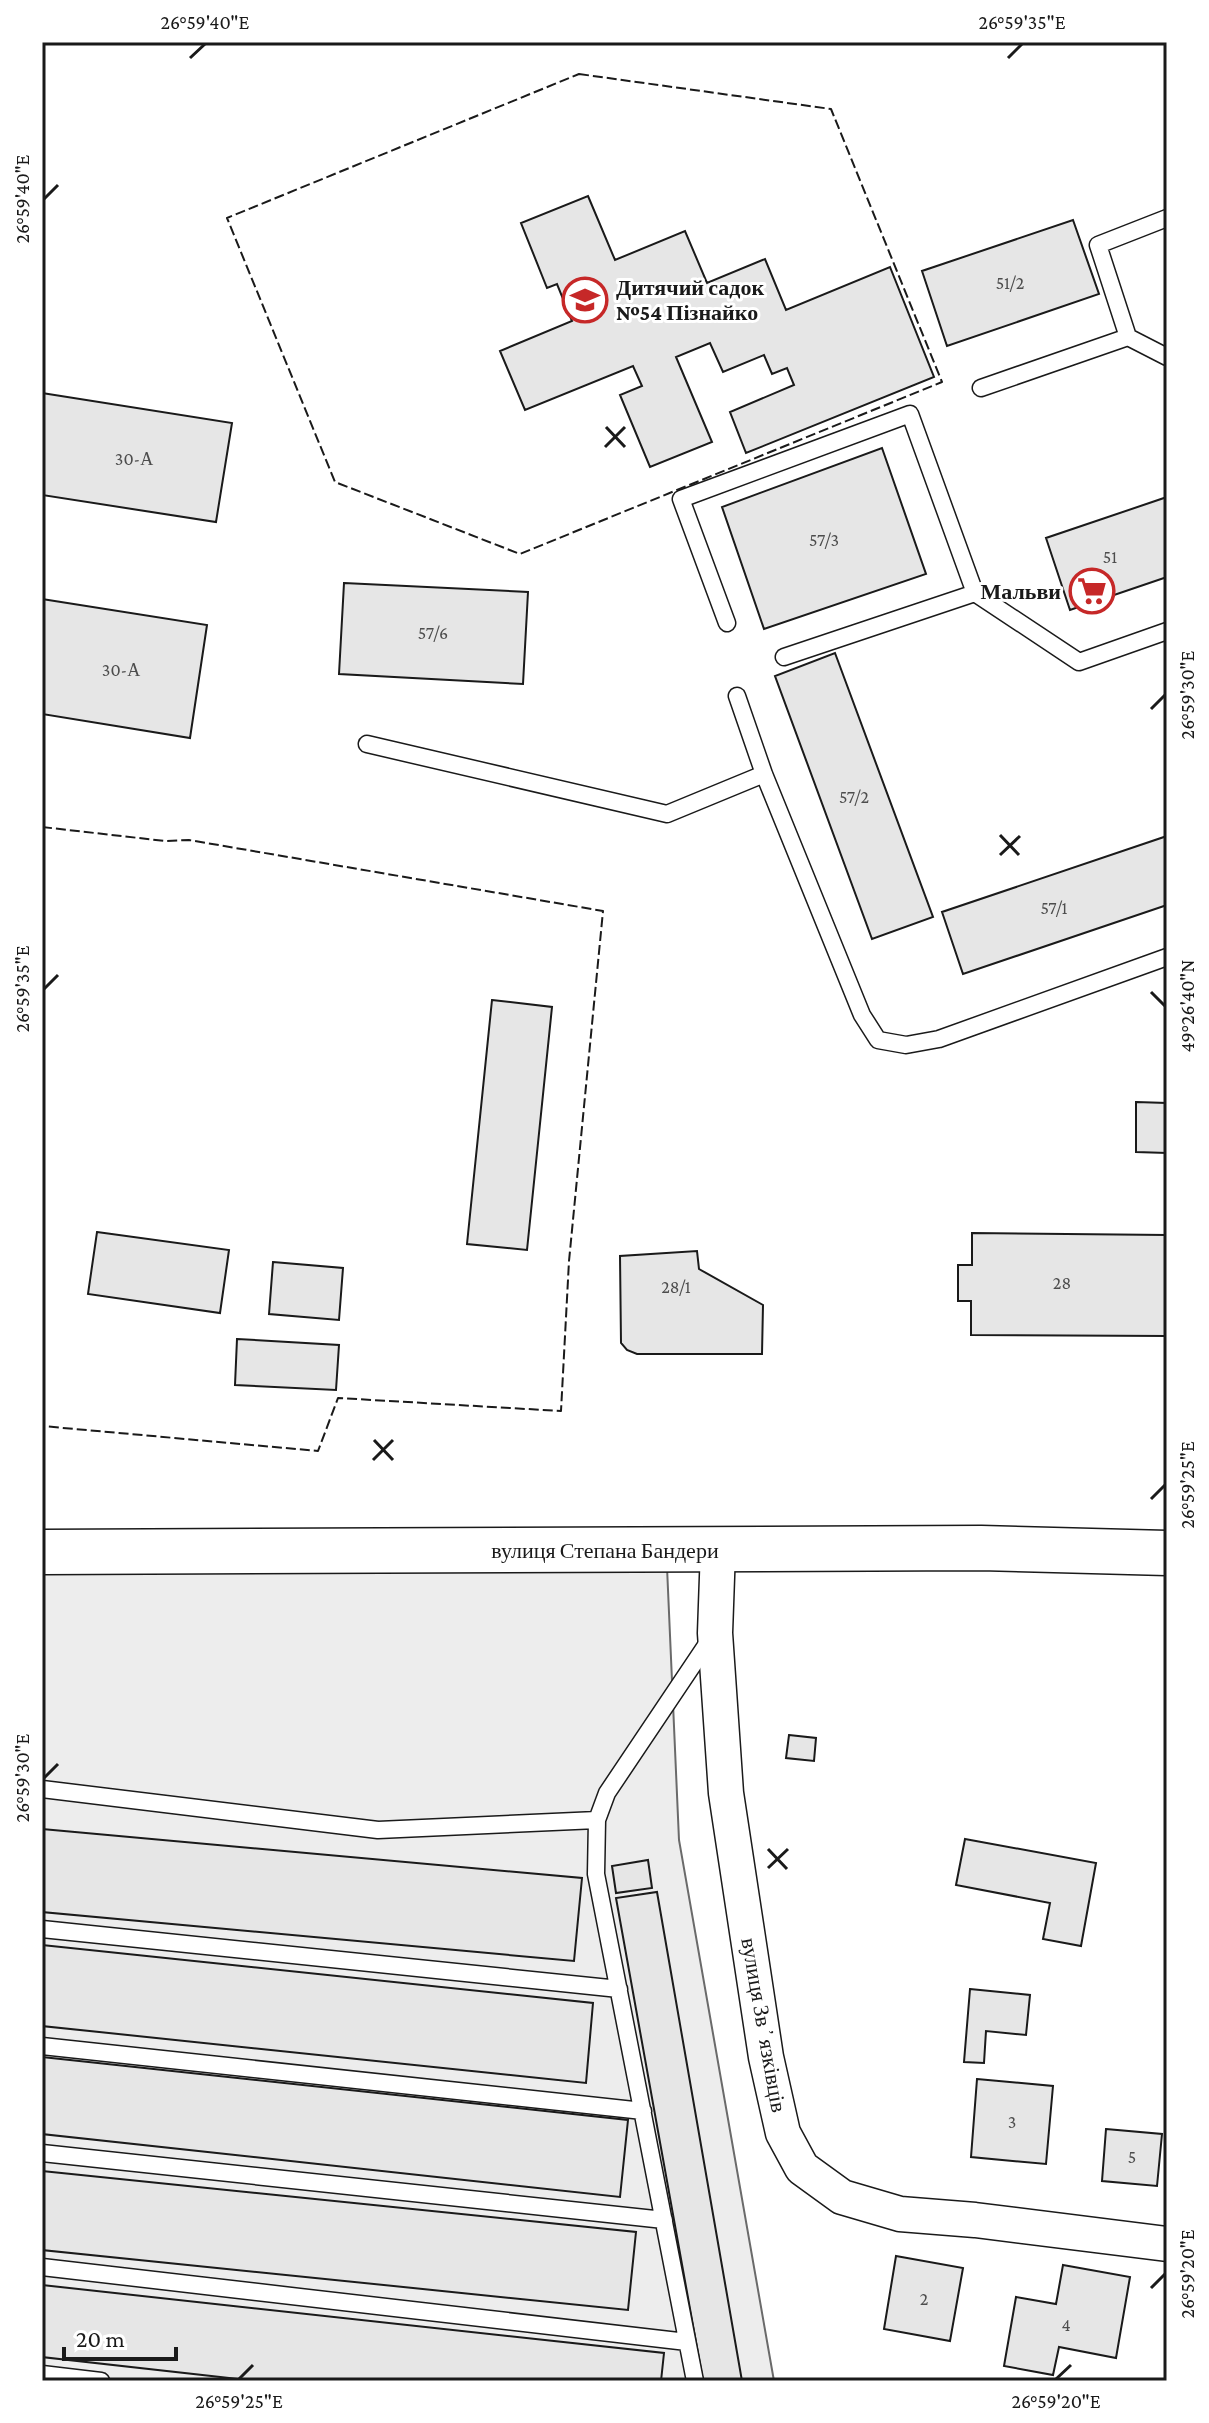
<svg xmlns="http://www.w3.org/2000/svg" width="1209" height="2423" font-family="'Crimson Pro',serif">
	<style>
		.green { fill: #ededed; stroke: #6a6a6a; stroke-width: 2 }
		.building { fill: #e6e6e6; stroke: #1a1a1a; stroke-width: 2 }
		.lines { fill: none; stroke-linecap: round; stroke-linejoin: round }
		.lane-casing { stroke: #1a1a1a; stroke-width: 19 }
		.street-casing { stroke: #1a1a1a; stroke-width: 37 }
		.secondary-casing { stroke: #1a1a1a; stroke-width: 47 }
		.lane { stroke: #fff; stroke-width: 16 }
		.street { stroke: #fff; stroke-width: 34 }
		.secondary { stroke: #fff; stroke-width: 44 }
		.fence { stroke: #1a1a1a; stroke-width: 2; stroke-dasharray: 10 4; stroke-linecap: butt }
		.ticks { fill: none; stroke: #1a1a1a; stroke-width: 3 }
		.labels { text-anchor: middle; dominant-baseline: central; stroke-width: 6; stroke-linejoin: round; paint-order: stroke }
		.number-label { font-size: 18px; fill: #4d4d4d }
		.poi-label { font-size: 22px; font-weight: bold; fill: #1a1a1a; stroke: #fff; text-anchor: start }
		.street-label { font-size: 22px; fill: #1a1a1a; stroke: #fff }
		.neatline { fill: none; stroke: #1a1a1a; stroke-width: 3 }
		.ticks-label { font-size: 20px; text-anchor: middle; fill: #1a1a1a }
	</style>
	<rect width="100%" height="100%" fill="#fff"/>
	<path class="green" d="M667,1567L679,1840L774,2381H42V1569Z"/>
	<path class="building" d="M588,196L615,260L685,231L707,283L765,259L786,310L890,267L934,377L746,453L730,412L794,385L787,368L772,374L764,355L723,372L710,343L676,357L712,442L650,467L620,395L642,386L633,366L525,410L500,351L572,321L557,284L547,288L521,223Z
		M1073,220L1099,294L947,346L922,271Z
		M42,393L232,423L216,522L42,495Z
		M882,448L926,574L764,629L722,507Z
		M1167,497V577L1070,610L1046,538Z
		M344,583L528,592L523,684L339,674Z
		M42,599L207,625L190,738L42,714Z
		M835,653L933,917L872,939L775,676Z
		M1167,836V905L963,974L942,912Z
		M492,1000L552,1007L527,1250L467,1244Z
		M1136,1102L1167,1103V1153L1136,1152Z
		M97,1232L229,1250L220,1313L88,1294Z
		M972,1233L1167,1235V1336L971,1335V1301H958V1265H972Z
		M697,1251L699,1269L763,1305L762,1354H637L627,1350L621,1343L620,1256Z
		M273,1262L343,1268L339,1320L269,1314Z
		M237,1339L339,1345L336,1390L235,1385Z
		M789,1735L816,1738L814,1761L786,1758Z
		M42,1829L582,1878L574,1961L42,1912Z
		M965,1839L1096,1863L1081,1946L1043,1939L1050,1903L956,1885Z
		M648,1860L652,1888L616,1893L612,1866Z
		M657,1892L742,2381H703L616,1898Z
		M42,1945L593,2003L586,2083L42,2026Z
		M970,1989L1030,1995L1026,2035L986,2031L984,2063L964,2062Z
		M42,2057L628,2120L620,2197L42,2134Z
		M977,2079L1053,2086L1046,2164L971,2157Z
		M1106,2129L1162,2134L1157,2186L1102,2181Z
		M42,2171L636,2232L628,2310L42,2250Z
		M896,2256L963,2268L950,2341L884,2329Z
		M1063,2265L1130,2277L1116,2358L1059,2347L1053,2375L1004,2366L1016,2297L1056,2304Z
		M42,2285L664,2353L661,2381H257L42,2357Z"/>
	<g class="lines">
		<g class="lane-casing">
			<path id="lane" d="M1167,218L1098,245L1128,337L1167,357
				M981,388L1128,337
				M727,623L681,499L910,414L975,593L1079,662L1167,631
				M784,657L975,593
				M737,696L764,774L862,1015L878,1040L906,1045L939,1039L1167,957
				M367,744L667,814L764,774
				M42,1789L378,1830L597,1820
				M42,1929L619,1989
				M42,2046L643,2111
				M42,2153L664,2220
				M42,2267L687,2342
				M42,2374L101,2381
				M695,2381L596,1874L597,1820L607,1793L711,1638"/>
		</g>
		<g class="street-casing">
			<path id="street" d="M718,1549L715,1633L726,1793L766,2057L783,2133L802,2168L842,2197L900,2214L975,2220L1167,2244"/>
		</g>
		<g class="secondary-casing">
			<path id="secondary" d="M42,1552L981,1548L1167,1553"/>
		</g>
		<use href="#lane" class="lane"/>
		<use href="#street" class="street"/>
		<use href="#secondary" class="secondary"/>
		<path class="fence" d="M579,74L831,109L942,382L520,554L335,482L227,218Z
			M42,827L165,841L189,840L603,911L569,1261L561,1411L338,1398L318,1451L42,1426"/>
	</g>
	<path class="ticks" d="M190,58L205,44M1008,58L1022,44M44,199L58,185M606,427L625,447M605,447L625,427M1151,709L1165,695M1000,835L1019,855M1000,855L1020,836M44,989L58,975M1151,992L1165,1006M374,1440L393,1460M373,1460L393,1440M1151,1499L1165,1485M44,1778L58,1764M768,1849L787,1869M768,1868L788,1849M1151,2288L1165,2274M239,2379L253,2365M1056,2379L1071,2365"/>
	<defs>
		<g id="school-ring" transform="scale(2.3)"><circle r="9.5" fill="#fff" stroke="#c62828" stroke-width="1.5"/><path d="M0-5L7-2L0 1L-7-2ZM-4 1L0 2.5L4 1V4Q0 6-4 4Z" fill="#c62828"/></g>
		<g id="supermarket-ring" transform="scale(2.3)"><circle r="9.5" fill="#fff" stroke="#c62828" stroke-width="1.5"/><path d="M-6-5.5h2.5l.6 2H6L4.5 2H-2.5L-4.4-4H-6ZM-1.5 3.2a1.3 1.3 0 1 0 .1 0ZM3 3.2a1.3 1.3 0 1 0 .1 0Z" fill="#c62828"/></g>
	</defs>
	<g fill-rule="evenodd">
		<use href="#school-ring" x="585" y="300"/>
		<use href="#supermarket-ring" x="1092" y="591"/>
	</g>
	<g class="labels">
		<g class="number-label">
			<text x="1010" y="283">51/2</text>
			<text x="134" y="459">30-А</text>
			<text x="824" y="540">57/3</text>
			<text x="1110" y="557">51</text>
			<text x="433" y="633">57/6</text>
			<text x="121" y="670">30-А</text>
			<text x="854" y="797">57/2</text>
			<text x="1054" y="908">57/1</text>
			<text x="1062" y="1283">28</text>
			<text x="676" y="1287">28/1</text>
			<text x="1012" y="2122">3</text>
			<text x="1132" y="2157">5</text>
			<text x="924" y="2299">2</text>
			<text x="1066" y="2325">4</text>
		</g>
		<g class="poi-label">
			<text x="616" y="287">Дитячий садок<tspan x="616" dy="25">№54 Пізнайко</tspan></text>
			<text x="1061" y="591" text-anchor="end">Мальви</text>
		</g>
		<g class="street-label">
			<text x="605" y="1550">вулиця Степана Бандери</text>
			<text transform="translate(764 2025) rotate(80)">вулиця Звʼязківців</text>
		</g>
	</g>
	<rect width="1209" height="2423" fill="none" stroke="#ffffff" stroke-width="88"/>
	<path d="M64 2347v12h112v-12" fill="none" stroke="#1a1a1a" stroke-width="4"/>
	<text x="76" y="2347" font-size="24" fill="#1a1a1a" stroke="#ffffff" stroke-width="6" paint-order="stroke">20 m</text>
	<rect x="44" y="44" width="1121" height="2335" class="neatline"/>
	<g class="ticks-label">
		<text x="205" y="29">26°59'40"E</text>
		<text x="1022" y="29">26°59'35"E</text>
		<text transform="translate(22 199) rotate(-90)" y="7">26°59'40"E</text>
		<text transform="translate(1187 695) rotate(-90)" y="7">26°59'30"E</text>
		<text transform="translate(22 989) rotate(-90)" y="7">26°59'35"E</text>
		<text transform="translate(1187 1006) rotate(-90)" y="7">49°26'40"N</text>
		<text transform="translate(1187 1485) rotate(-90)" y="7">26°59'25"E</text>
		<text transform="translate(22 1778) rotate(-90)" y="7">26°59'30"E</text>
		<text transform="translate(1187 2274) rotate(-90)" y="7">26°59'20"E</text>
		<text x="239" y="2408">26°59'25"E</text>
		<text x="1056" y="2408">26°59'20"E</text>
	</g>
</svg>
